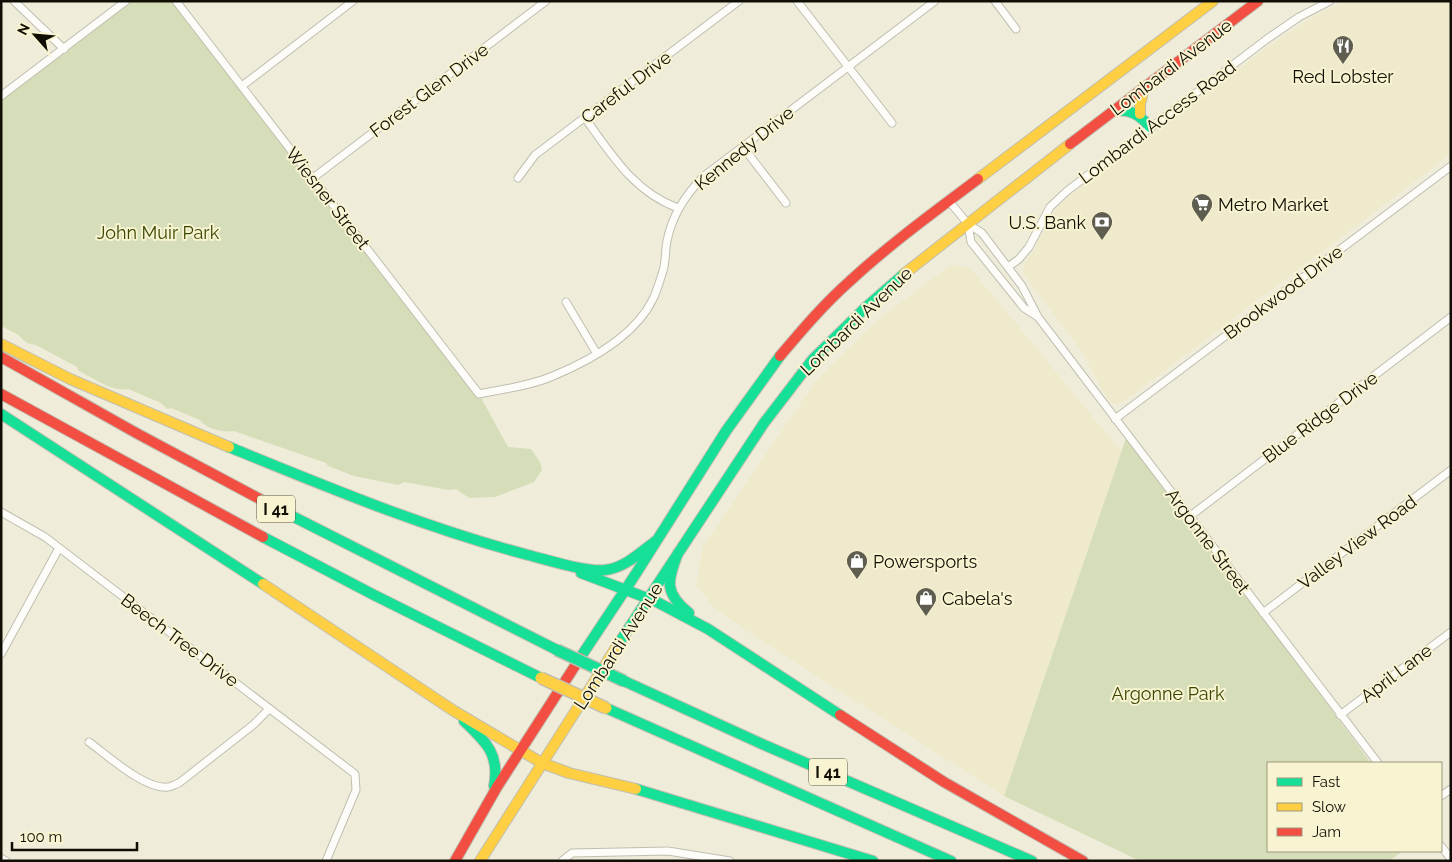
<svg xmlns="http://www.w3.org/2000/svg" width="1452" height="862" font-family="Raleway,sans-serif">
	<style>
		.built { fill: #eeeacb }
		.green { fill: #d6deb9 }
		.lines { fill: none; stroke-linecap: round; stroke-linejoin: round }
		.street-casing { stroke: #c0beb0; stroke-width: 9 }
		.fast-casing { stroke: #c0beb0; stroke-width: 12 }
		.slow-casing { stroke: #c0beb0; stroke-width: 12 }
		.jam-casing { stroke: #c0beb0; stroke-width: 12 }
		.street { stroke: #fdfcf9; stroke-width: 7 }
		.fast { stroke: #16e098; stroke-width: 10 }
		.slow { stroke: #ffcf43; stroke-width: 10 }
		.jam { stroke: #f24e42; stroke-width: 10 }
		.fast-bridge-casing { stroke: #c0beb0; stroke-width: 14; stroke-linecap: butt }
		.slow-bridge-casing { stroke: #c0beb0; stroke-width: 14; stroke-linecap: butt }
		.fast-bridge { stroke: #16e098; stroke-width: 11 }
		.slow-bridge { stroke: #ffcf43; stroke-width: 11 }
		.labels { text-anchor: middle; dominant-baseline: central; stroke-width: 4; stroke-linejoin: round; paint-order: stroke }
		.shield { fill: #f8f3d1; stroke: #565342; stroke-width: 1 }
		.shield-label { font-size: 16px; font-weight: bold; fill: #110f05 }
		.street-label { font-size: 18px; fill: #110f05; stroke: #f8f3d1 }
		.poi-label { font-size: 18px; fill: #110f05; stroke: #f8f3d1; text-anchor: start }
		.park-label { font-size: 18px; fill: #394700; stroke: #f8f3d1 }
	</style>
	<rect width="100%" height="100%" fill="#efedda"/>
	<path class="built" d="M1346,1H1451V154L1123,402L1118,404L1109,402L1082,352L1025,276L1023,272L1025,263L1035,248L1051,215L1068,197L1262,51L1316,15Z
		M951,265H960L971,269L1121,451L1004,796L751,634L714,607L696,585L703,546L818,378L880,318Z"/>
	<path class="green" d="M126,1H176L479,394L508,447L531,449L540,462L542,470L534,482L495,497L469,498L456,489L449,490L404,482L398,485L354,476L328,466L326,463L234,431C224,433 206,429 200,420L171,408L167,409L161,403L128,389C112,392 93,378 79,371L77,367L36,345L27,343L17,334L1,326V96Z
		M1127,435L1371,763H1268V851H1403L1389,861H1140L1004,796Z"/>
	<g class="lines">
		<g class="street-casing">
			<path id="street" d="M14,1L64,49
				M176,1L479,394C503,389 530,386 553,376C589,361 635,336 653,299C657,291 660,280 663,271C666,261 665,250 667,241C672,215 686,194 704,176L935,1
				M797,1L892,123
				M995,1L1016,29
				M242,86L353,1
				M1,96L126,1
				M585,118C611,154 634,192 678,208
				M743,147L786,203
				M313,178L546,1
				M518,178L535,155L739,1
				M949,201L968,224L982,233L1022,286L1038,317L1378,763
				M968,224L971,242L1024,308L1038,317
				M1008,267L1019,259L1029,247L1050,207L1067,191L1267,39L1299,17L1330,1
				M566,302L597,354
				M1115,419L1451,166
				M1,512L45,537L355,774L356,790L326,861
				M1189,517L1451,317
				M1263,613L1451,470
				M1,654L59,548
				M1340,715L1451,632
				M89,742C107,755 145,790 168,787C171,787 175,784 179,783L253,725L269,709
				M1441,796L1451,789
				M1441,846L1451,859
				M1,858L6,861
				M562,861L572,853L668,851L730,861"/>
		</g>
		<g class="fast-casing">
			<path id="fast" d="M1113,111C1130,109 1139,114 1150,127
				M1,414L263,584
				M229,447C327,487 425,528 528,555C548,560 585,572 605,570C625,568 642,551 657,540
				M286,513L557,650
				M263,537L374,595L541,678
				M678,553C667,581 664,593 689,613
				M581,573L655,601L708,629L840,715
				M619,643L764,423L813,359L865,308L904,274
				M580,658L635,575L726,431L780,356
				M624,681L762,744L1032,861
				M606,708L951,861
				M464,721C486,742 500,754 494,786
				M636,789L873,861"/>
		</g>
		<g class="slow-casing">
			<path id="slow" d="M1140,114V104L1144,88
				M978,179L1213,1
				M904,274L1070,144
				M1,344L70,379L229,447
				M263,584L454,711L542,763L569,773L636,789
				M480,861L619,643"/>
		</g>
		<g class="jam-casing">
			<path id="jam" d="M1070,144L1258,1
				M780,356C802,330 824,304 850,281C890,244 934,212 978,179
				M1,357L138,434L286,513
				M1,394L263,537
				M840,715L944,782L1083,861
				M455,861L497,787L580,658"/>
		</g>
		<use href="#street" class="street"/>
		<use href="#fast" class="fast"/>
		<use href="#slow" class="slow"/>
		<use href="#jam" class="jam"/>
		<g class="fast-bridge-casing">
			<path id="fast-bridge" d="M557,650L624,681"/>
		</g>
		<g class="slow-bridge-casing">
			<path id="slow-bridge" d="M541,678L606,708"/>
		</g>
		<use href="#fast-bridge" class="fast-bridge"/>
		<use href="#slow-bridge" class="slow-bridge"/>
	</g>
	<defs>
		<g id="restaurant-pin" transform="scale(1.125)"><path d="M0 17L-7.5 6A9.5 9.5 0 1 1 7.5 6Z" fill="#5f5d50" stroke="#f8f3d1"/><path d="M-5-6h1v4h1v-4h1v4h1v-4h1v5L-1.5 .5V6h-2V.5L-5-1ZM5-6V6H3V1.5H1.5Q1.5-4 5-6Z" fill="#fff"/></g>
		<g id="supermarket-pin" transform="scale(1.125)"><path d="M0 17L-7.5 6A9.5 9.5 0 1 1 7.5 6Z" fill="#5f5d50" stroke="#f8f3d1"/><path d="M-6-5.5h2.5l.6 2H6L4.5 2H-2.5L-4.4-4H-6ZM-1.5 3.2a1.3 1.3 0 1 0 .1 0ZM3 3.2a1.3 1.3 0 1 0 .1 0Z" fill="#fff"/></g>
		<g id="bank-pin" transform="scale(1.125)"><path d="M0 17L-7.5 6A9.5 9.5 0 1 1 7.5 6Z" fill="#5f5d50" stroke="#f8f3d1"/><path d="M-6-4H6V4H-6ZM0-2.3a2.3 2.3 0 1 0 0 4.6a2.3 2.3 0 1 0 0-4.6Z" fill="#fff"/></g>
		<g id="shop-pin" transform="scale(1.125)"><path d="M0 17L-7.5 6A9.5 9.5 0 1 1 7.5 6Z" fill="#5f5d50" stroke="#f8f3d1"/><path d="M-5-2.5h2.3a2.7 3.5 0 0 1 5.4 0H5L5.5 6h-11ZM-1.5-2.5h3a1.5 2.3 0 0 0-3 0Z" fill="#fff"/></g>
	</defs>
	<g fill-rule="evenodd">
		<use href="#restaurant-pin" x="1343" y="46"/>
		<use href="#supermarket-pin" x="1202" y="204"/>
		<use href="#bank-pin" x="1102" y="222"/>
		<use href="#shop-pin" x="857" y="561"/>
		<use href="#shop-pin" x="926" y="598"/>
	</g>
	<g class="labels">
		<g class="shield">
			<rect x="257" y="495.5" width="38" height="27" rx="4"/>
			<rect x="809" y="758.5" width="38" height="27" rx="4"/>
		</g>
		<g class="shield-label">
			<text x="276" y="509">I 41</text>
			<text x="828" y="772">I 41</text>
		</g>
		<g class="street-label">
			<text transform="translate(1171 67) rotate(-37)">Lombardi Avenue</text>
			<text transform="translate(626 87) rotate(-37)">Careful Drive</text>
			<text transform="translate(429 90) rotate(-37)">Forest Glen Drive</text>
			<text transform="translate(1157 122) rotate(-37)">Lombardi Access Road</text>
			<text transform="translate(744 148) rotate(-39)">Kennedy Drive</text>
			<text transform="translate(328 198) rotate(52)">Wiesner Street</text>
			<text transform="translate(1283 292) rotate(-37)">Brookwood Drive</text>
			<text transform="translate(856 321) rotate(-44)">Lombardi Avenue</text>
			<text transform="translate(1320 417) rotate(-37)">Blue Ridge Drive</text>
			<text transform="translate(1208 541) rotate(53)">Argonne Street</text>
			<text transform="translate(1357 542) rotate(-37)">Valley View Road</text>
			<text transform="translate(180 640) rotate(37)">Beech Tree Drive</text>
			<text transform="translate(618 646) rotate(-57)">Lombardi Avenue</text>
			<text transform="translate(1396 673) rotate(-37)">April Lane</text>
		</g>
		<g class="poi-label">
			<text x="1343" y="76" text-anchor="middle">Red Lobster</text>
			<text x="1218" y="204">Metro Market</text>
			<text x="1086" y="222" text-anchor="end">U.S. Bank</text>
			<text x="873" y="561">Powersports</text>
			<text x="942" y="598">Cabela's</text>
		</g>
		<g class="park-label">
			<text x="158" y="232">John Muir Park</text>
			<text x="1168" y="693">Argonne Park</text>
		</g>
	</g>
	<rect width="1452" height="862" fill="none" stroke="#110f05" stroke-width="5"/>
	<rect x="1267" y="762" width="175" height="90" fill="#f8f3d1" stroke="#9c987f"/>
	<rect x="1277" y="778" width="25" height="8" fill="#16e098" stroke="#9c987f"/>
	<text x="1312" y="787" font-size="15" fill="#110f05">Fast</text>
	<rect x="1277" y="803" width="25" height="8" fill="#ffcf43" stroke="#9c987f"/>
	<text x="1312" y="812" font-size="15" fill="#110f05">Slow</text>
	<rect x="1277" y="828" width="25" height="8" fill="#f24e42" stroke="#9c987f"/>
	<text x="1312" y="837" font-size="15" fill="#110f05">Jam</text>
	<g transform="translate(35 35) rotate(297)" stroke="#f8f3d1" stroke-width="4" paint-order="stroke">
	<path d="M0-4L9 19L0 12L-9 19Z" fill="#110f05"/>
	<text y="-8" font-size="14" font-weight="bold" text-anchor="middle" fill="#110f05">N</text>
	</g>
	<path d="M12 842v8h125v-8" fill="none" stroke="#110f05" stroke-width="2.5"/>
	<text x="20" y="842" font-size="15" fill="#110f05" stroke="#f8f3d1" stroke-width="4" paint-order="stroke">100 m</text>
</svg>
